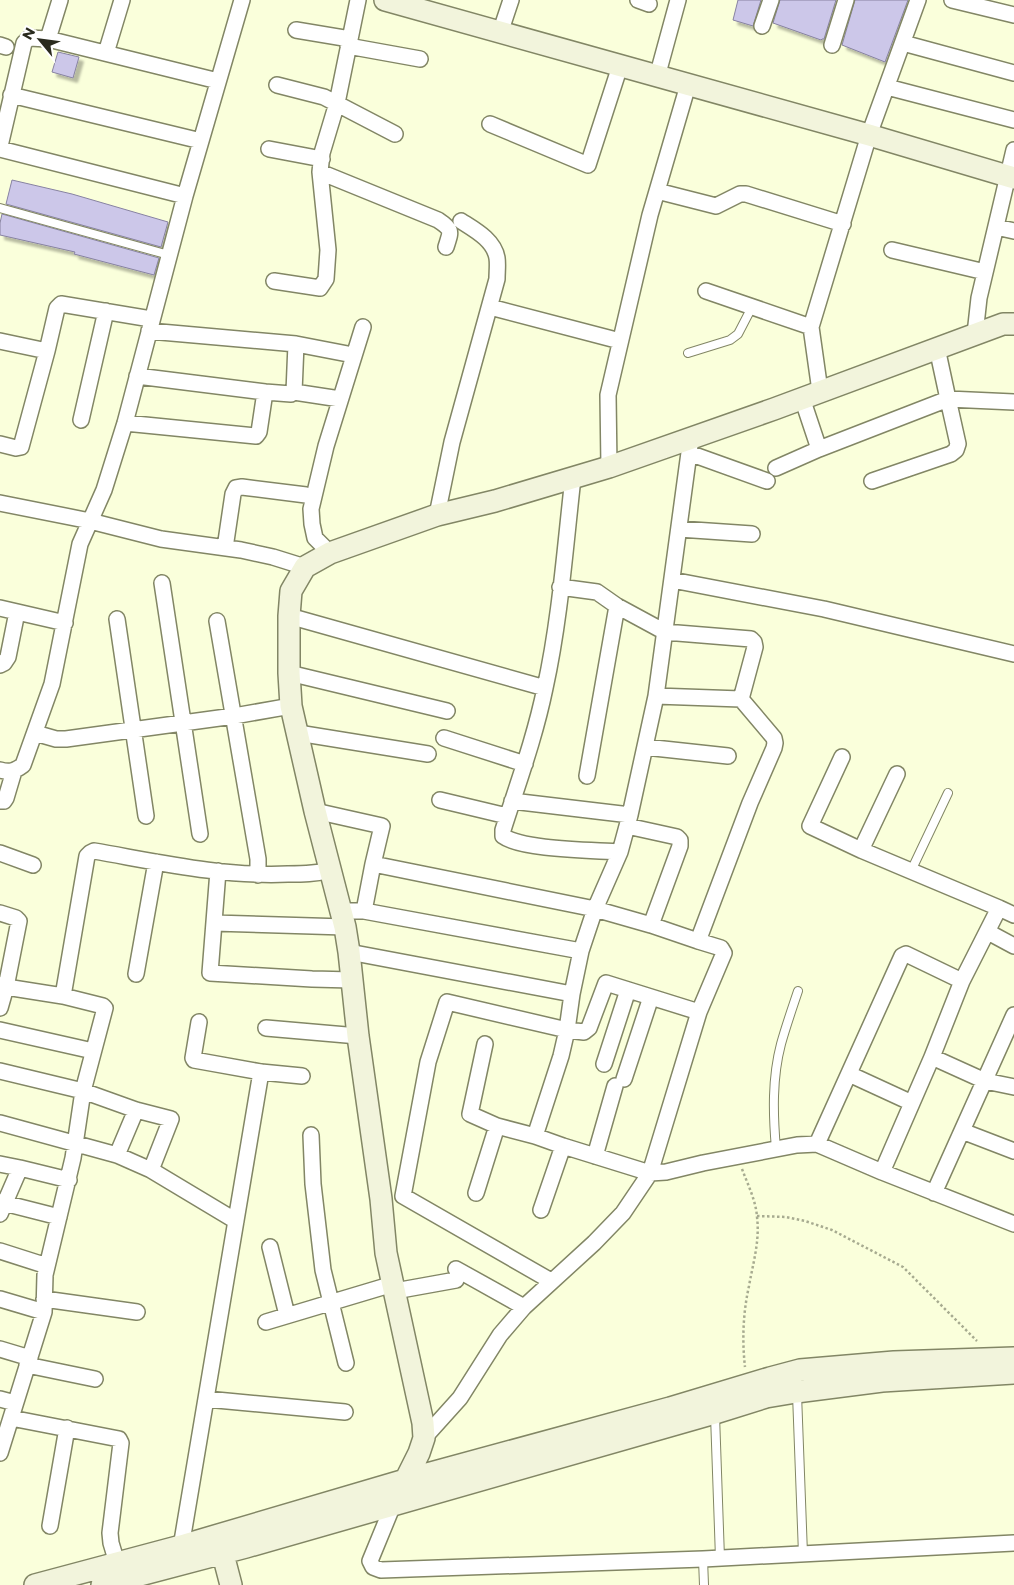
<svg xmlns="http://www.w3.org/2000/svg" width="1014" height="1585" font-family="Montserrat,sans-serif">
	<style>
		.building { fill: #ccc7e9; stroke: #8782a1; filter: url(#shadow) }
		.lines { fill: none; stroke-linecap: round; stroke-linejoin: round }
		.lane-casing { stroke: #828665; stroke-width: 10 }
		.street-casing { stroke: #828665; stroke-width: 18 }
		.secondary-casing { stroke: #828665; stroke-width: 24 }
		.path { stroke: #a7ab90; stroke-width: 2.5; stroke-dasharray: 2.5 2.5; stroke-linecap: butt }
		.lane { stroke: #fff; stroke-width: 8 }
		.street { stroke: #fff; stroke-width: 15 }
		.secondary { stroke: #f2f4dc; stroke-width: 21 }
	</style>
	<defs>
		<filter id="shadow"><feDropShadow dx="4.5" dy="4.5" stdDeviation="1" flood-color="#0004"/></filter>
	</defs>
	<rect width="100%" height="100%" fill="#faffdb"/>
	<path class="building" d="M738,0H761L753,26L733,20Z
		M780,0H836L824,39H822L821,40L773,23Z
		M855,0H908L885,62L842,45Z
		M58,52L79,57L73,78L52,72Z
		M12,180L72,194L168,222L161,247L6,204Z
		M2,214L159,258L154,275L74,254L75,252L0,235V223Z"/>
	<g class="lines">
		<g class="lane-casing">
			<path id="lane" d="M0,208L169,255
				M688,353L730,340L738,334L752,307
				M911,871L948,793
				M776,1149C773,1114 772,1078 781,1044C786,1026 792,1009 798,991
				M797,1394L803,1554
				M715,1415L720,1558
				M703,1559L704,1585"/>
		</g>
		<g class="street-casing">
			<path id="street" d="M638,0L649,4
				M952,0L1014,15
				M762,26L771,0
				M296,30L350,39
				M500,33L511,0
				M48,39L60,0
				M903,43L1014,73
				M0,45L6,47
				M832,45L846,0
				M348,46L420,59
				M106,53L122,0
				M657,77L678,0
				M277,85L324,97L395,134
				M887,87L1014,120
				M11,95L201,141
				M490,124L588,165L620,66
				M0,146L24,43L29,38L48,39L218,81
				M0,149L185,196
				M269,149L322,159
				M320,172L438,220C453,230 451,231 446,247
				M657,191L716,206L740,194H746L843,224
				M996,227L1014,231
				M892,250L985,272
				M274,281L320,288L326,279L328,250L320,172L322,153L337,103L358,0
				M706,291L811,327
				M490,307L620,341
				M149,331L296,344L353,355
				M975,334L979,298L1014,150
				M0,341L47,351L57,308L61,304L151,319
				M137,376L265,392
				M820,391L811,327L869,135L918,0
				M294,392L340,399
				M802,398L819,449
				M81,420L106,311
				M125,423L256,436L259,432L265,392L291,394L294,392L296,344
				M0,444L16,448L21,447L47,351
				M689,453L767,481
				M609,467L608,395L650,215L688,85
				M776,468L819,449L948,399L937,348
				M573,478C565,548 560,620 545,688C535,737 518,783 503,830V836C522,850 594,850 620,852L630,815L656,696L691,438
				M872,481L951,454L956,450L958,444L948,399L1014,402
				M0,503L90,521L161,539L241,550L273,557L305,567
				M437,515L452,442L497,279C497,272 498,264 497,258C494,240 475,230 461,221
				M679,529L752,534
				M225,548L233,494L236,488L242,487L306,495
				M330,553L315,538L312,524L311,509L326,446L363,327
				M672,580L824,609L1014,654
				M162,583L200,834
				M560,587L597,592L617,606L665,632L751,639L754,642L755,647L741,699L774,738L775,743L774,748L750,803L698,941L651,925L595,909L620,852
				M0,608L65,623
				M289,616L545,688
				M117,619L146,816
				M217,621L258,859V875
				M0,665L4,663L8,657L17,612
				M289,673L447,711
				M656,696L741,699
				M35,733L56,739H66L234,716L291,706
				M298,733L428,754
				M444,738L525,764
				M645,747L728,756
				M842,757L810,826L861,850L999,908
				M0,770C10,773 15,771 23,765L52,684L80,544L104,490L125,423L185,196L242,0
				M587,776L617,606
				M440,800L507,816
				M0,801H4L6,798L14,771
				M512,801L630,815
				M315,811L382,826L373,864
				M627,826L677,837L680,840V846L651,925
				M861,850L897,774
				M0,853L33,865
				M218,871L210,973L312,979L352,980
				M342,911H364L581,951
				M364,911L373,864L595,909L581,951L572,994
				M0,913L16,918L19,921L6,987L0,985
				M214,923L345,927
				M988,932L1014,946
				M349,952L572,994L567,1030L447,1002L428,1062L403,1196L551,1281
				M136,974L156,862
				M0,1008L6,987L63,996
				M199,1022L193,1058L194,1060L261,1072
				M266,1028L358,1036
				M0,1030L93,1051
				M485,1044L470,1114L497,1126L535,1136L563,1146L650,1173L699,1012L724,953L721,948L698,941
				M932,1057L985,1081L1014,1087
				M604,1064L628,990
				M0,1071L83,1091L136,1110L171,1119L151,1170
				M849,1074L912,1103
				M624,1079L651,997
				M0,1123L117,1155L151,1170L236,1221
				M962,1131L1014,1151
				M311,1135L313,1184L323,1270L346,1363
				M535,1136L561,1056L567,1030L584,1032L589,1028L606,983L699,1012
				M817,1144L902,956L906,954L962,981
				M117,1155L136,1110
				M595,1156L615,1086
				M0,1164L20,1168
				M882,1172L932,1057L962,981L999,908L1014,915
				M476,1193L497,1126
				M934,1193L1014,1015
				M0,1202L59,1217
				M541,1210L563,1146
				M0,1214L20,1168L69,1180
				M270,1247L287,1315
				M0,1251L47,1266
				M456,1269L524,1307
				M395,1291L456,1280
				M0,1299L44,1312
				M44,1299L137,1312
				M266,1322L393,1284
				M0,1349L30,1358
				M27,1365L95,1379
				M0,1399L15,1403
				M206,1399L345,1412
				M11,1418L119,1439L121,1443L110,1533L111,1543L117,1563
				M424,1438L460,1398L500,1335L524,1307L594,1243L623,1213L650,1173L666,1172L703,1163L797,1145L817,1144L882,1172L1014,1224
				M0,1453L44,1312L45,1275L73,1158L83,1091L105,1008L103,1006L63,996L87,856L90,853L94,851C158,862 223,877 288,874C302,874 316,874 330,870
				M393,1505L370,1561L373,1567L381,1570L703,1559L1014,1543
				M50,1526L67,1428
				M180,1553L261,1072L302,1076"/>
		</g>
		<g class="secondary-casing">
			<path id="secondary" d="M385,0L869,135L1014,178
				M393,1505L419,1453L424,1438L423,1423L386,1253L381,1199L358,1036L349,952L345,927L315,811L291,706L289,673V616L291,591L305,567L330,553L437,515L495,501L609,467L774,409L1003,324H1014
				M219,1539L231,1585
				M35,1585L181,1546L405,1480L670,1408L770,1378L800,1370L894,1362L1014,1358
				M102,1585L246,1547L715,1413L766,1397L796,1392L882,1381L1014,1373"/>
		</g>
		<path class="path" d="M742,1169C748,1185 756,1201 757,1217C760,1241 753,1263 749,1286C743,1313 742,1340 745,1367
			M757,1216L786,1217L805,1221L832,1230L903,1267L977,1341"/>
		<use href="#lane" class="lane"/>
		<use href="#street" class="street"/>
		<use href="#secondary" class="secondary"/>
	</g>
	<g transform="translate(40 40) rotate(299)" stroke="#ffffff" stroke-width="4" paint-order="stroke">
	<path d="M0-4L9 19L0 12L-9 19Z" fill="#2a2b1e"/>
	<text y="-8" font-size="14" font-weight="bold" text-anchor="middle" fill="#2a2b1e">N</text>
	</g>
</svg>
